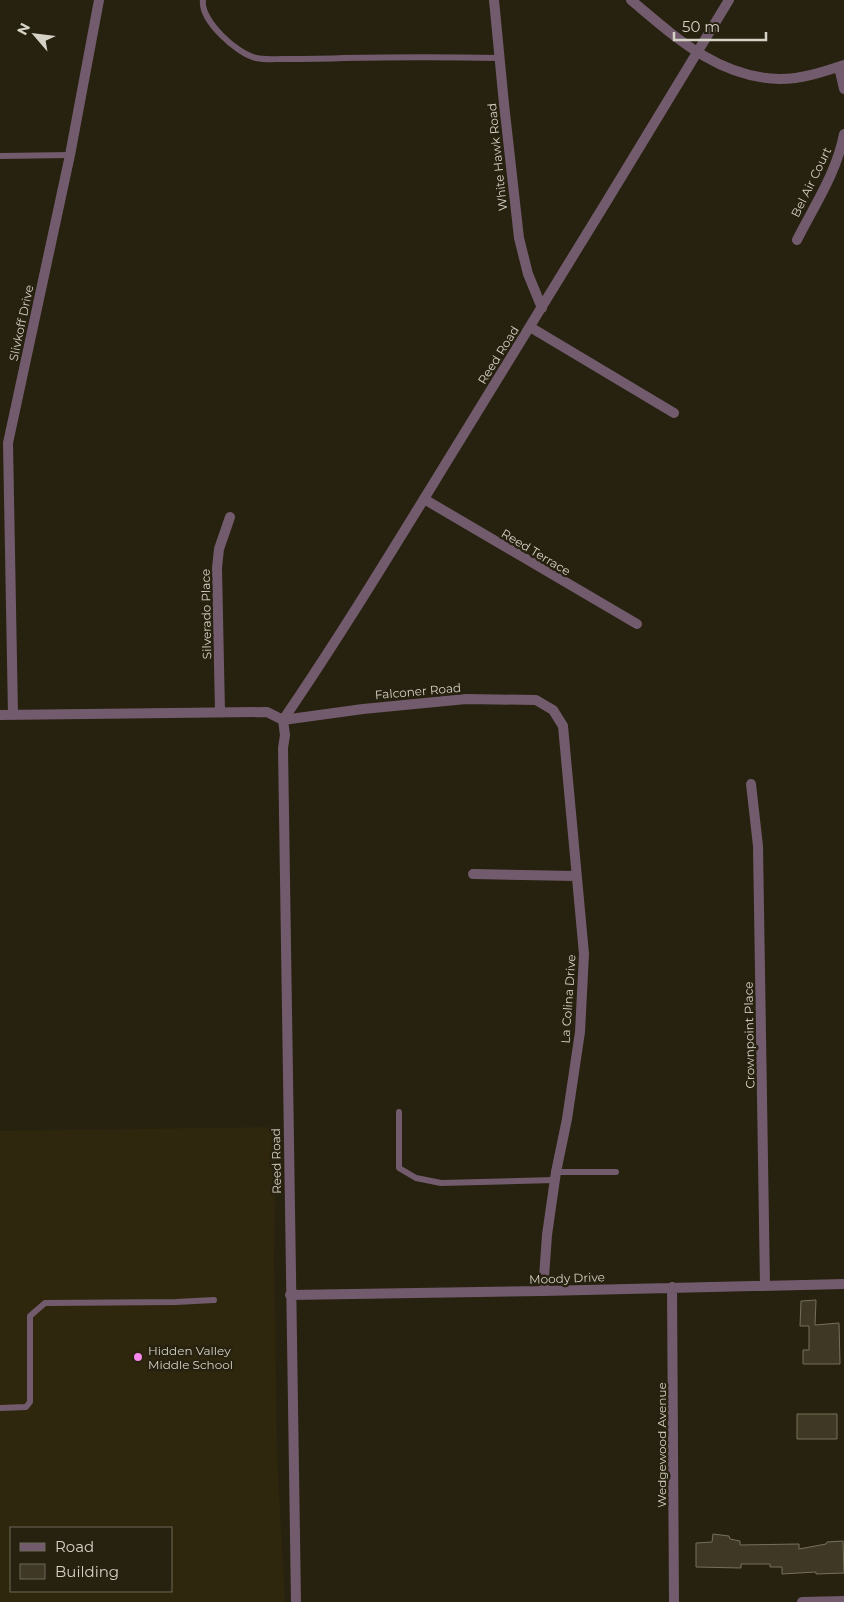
<svg xmlns="http://www.w3.org/2000/svg" width="844" height="1602" font-family="Montserrat,sans-serif">
	<style>
		.built { fill: #2f270d; fill-rule: evenodd }
		.building { fill: #3e3825; stroke: #76705b }
		.lines { fill: none; stroke-linecap: round; stroke-linejoin: round }
		.service { stroke: #725b6d; stroke-width: 6 }
		.minor { stroke: #725b6d; stroke-width: 10 }
		.poi-dot { fill: #f987e9; stroke: #27210f; stroke-width: 2 }
		.labels { text-anchor: middle; dominant-baseline: central; stroke-width: 5; stroke-linejoin: round; paint-order: stroke }
		.street-label { font-size: 12px; fill: #d5d2c6; stroke: #27210f }
		.poi-label { font-size: 12px; fill: #d5d2c6; stroke: #27210f; text-anchor: start }
	</style>
	<rect width="100%" height="100%" fill="#27210f"/>
	<path class="built" d="M276,1127L274,1259L277,1455L285,1602H0V1131ZM11,1528H171V1591H11Z"/>
	<path class="building" d="M816,1300L815,1325L839,1323L840,1364H803V1350H809V1326H800L801,1301Z
		M797,1414H837V1439H797Z
		M713,1534L729,1536L730,1539L740,1541V1545L799,1544V1549L826,1544L827,1542L843,1541L844,1573L816,1574V1572L782,1574V1567H770V1564H741V1568L696,1567V1543L712,1542Z"/>
	<g class="lines">
		<path class="service" d="M203,0C200,20 237,54 256,58C265,60 274,59 283,59C303,59 323,59 344,58C396,57 448,57 500,58
			M0,156L70,155
			M399,1112V1168L416,1178L441,1183L554,1180
			M556,1172H616
			M0,1408L26,1407L30,1402V1316L45,1303L176,1302L214,1300"/>
		<path class="minor" d="M494,0L504,104L519,238L528,274L542,308
			M631,0C675,37 719,78 780,79C802,79 823,72 844,65
			M839,67L844,89
			M797,240C814,206 837,172 844,134
			M530,327L674,413
			M424,499L637,624
			M220,712L217,568L219,549L230,517
			M0,715L267,712L283,720L285,735L283,748L296,1602
			M13,715L8,443L70,155L99,0
			M283,720L363,709L466,699L536,700L553,710L563,726L584,954L580,1032L567,1119L556,1172L547,1235L543,1291
			M283,720C343,632 398,541 454,450C546,301 638,150 729,0
			M751,784L758,846L765,1286
			M473,874L576,876
			M672,1287L674,1602
			M290,1295L543,1291L844,1284
			M802,1602L844,1601"/>
	</g>
	<circle class="poi-dot" cx="138" cy="1357" r="5"/>
	<g class="labels">
		<g class="street-label">
			<text transform="translate(497 157) rotate(-96)">White Hawk Road</text>
			<text transform="translate(811 182) rotate(-64)">Bel Air Court</text>
			<text transform="translate(21 323) rotate(-78)">Slivkoff Drive</text>
			<text transform="translate(498 355) rotate(-58)">Reed Road</text>
			<text transform="translate(536 552) rotate(31)">Reed Terrace</text>
			<text transform="translate(206 614) rotate(-91)">Silverado Place</text>
			<text transform="translate(418 691) rotate(-5)">Falconer Road</text>
			<text transform="translate(568 999) rotate(-86)">La Colina Drive</text>
			<text transform="translate(749 1035) rotate(-91)">Crownpoint Place</text>
			<text transform="translate(276 1161) rotate(-91)">Reed Road</text>
			<text transform="translate(567 1278) rotate(-2)">Moody Drive</text>
			<text transform="translate(661 1445) rotate(-90)">Wedgewood Avenue</text>
		</g>
		<g class="poi-label">
			<text x="148" y="1350">Hidden Valley<tspan x="148" dy="14">Middle School</tspan></text>
		</g>
	</g>
	<rect x="10" y="1527" width="162" height="65" fill="#27210f" stroke="#6d6858"/>
	<rect x="20" y="1543" width="25" height="8" fill="#725b6d" stroke="#6d6858"/>
	<text x="55" y="1552" font-size="15" fill="#d5d2c6">Road</text>
	<rect x="20" y="1564" width="25" height="15" fill="#3e3825" stroke="#6d6858"/>
	<text x="55" y="1577" font-size="15" fill="#d5d2c6">Building</text>
	<g transform="translate(35 35) rotate(298)" stroke="#27210f" stroke-width="4" paint-order="stroke">
	<path d="M0-4L9 19L0 12L-9 19Z" fill="#d5d2c6"/>
	<text y="-8" font-size="14" font-weight="bold" text-anchor="middle" fill="#d5d2c6">N</text>
	</g>
	<path d="M674 32v8h92v-8" fill="none" stroke="#d5d2c6" stroke-width="2.5"/>
	<text x="682" y="32" font-size="15" fill="#d5d2c6" stroke="#27210f" stroke-width="4" paint-order="stroke">50 m</text>
</svg>
